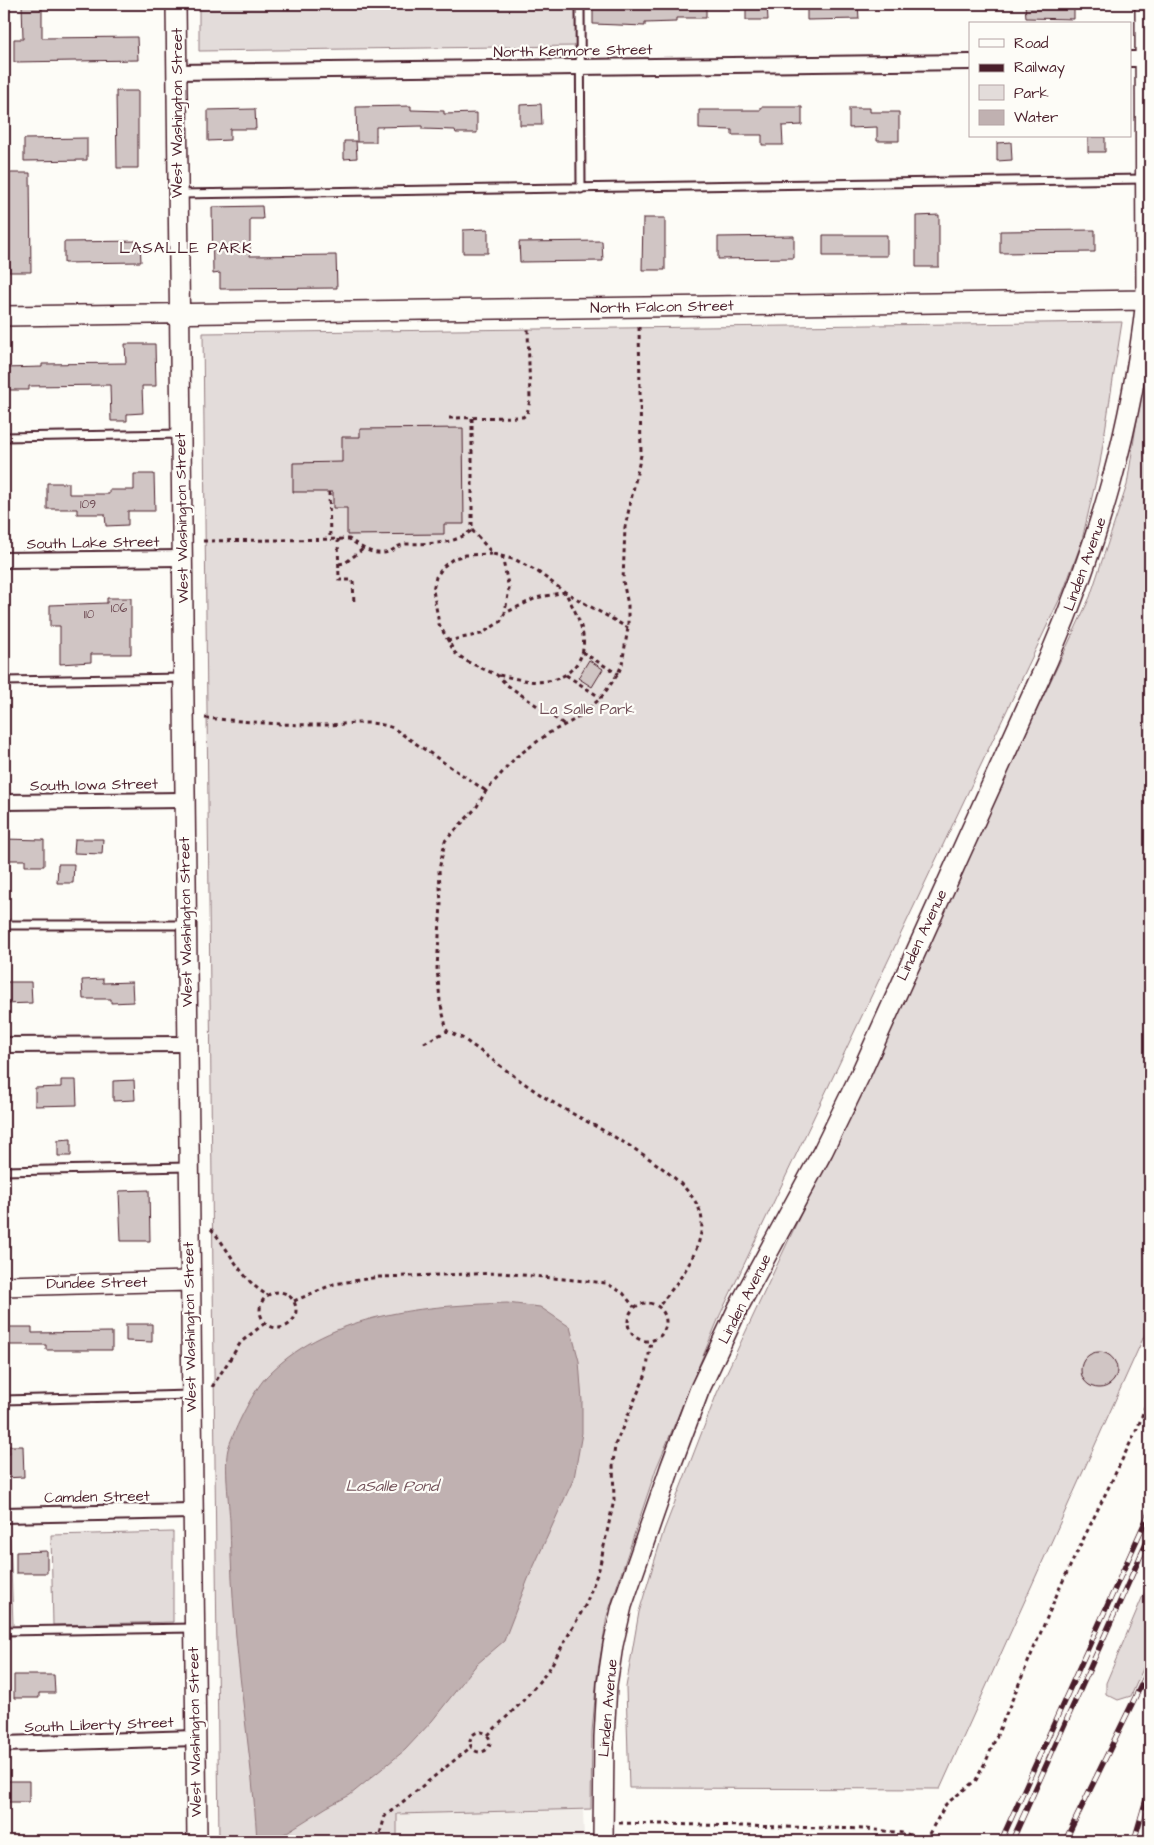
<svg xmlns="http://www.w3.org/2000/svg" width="1154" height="1845" font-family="'Architects Daughter',sans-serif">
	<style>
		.built { fill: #f0ece8 }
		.green { fill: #e3dcda; stroke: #967e82 }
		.water { fill: #c0b1b1; stroke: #91777b }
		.building { fill: #d0c5c4; stroke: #4a1f2b }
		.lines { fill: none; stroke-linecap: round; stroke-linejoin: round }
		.lane-casing { stroke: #4a1f2b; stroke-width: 11 }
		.street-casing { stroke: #4a1f2b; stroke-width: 18 }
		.secondary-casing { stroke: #4a1f2b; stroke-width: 22 }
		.path { stroke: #4a1f2b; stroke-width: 3; stroke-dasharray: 4 4; stroke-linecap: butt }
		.lane { stroke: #fdfcf7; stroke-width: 7 }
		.street { stroke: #fdfcf7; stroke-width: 14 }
		.secondary { stroke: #fdfcf7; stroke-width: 19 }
		.rail-casing { stroke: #4a1f2b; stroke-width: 5.5 }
		.rail { stroke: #fdfcf7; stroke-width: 4; stroke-dasharray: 11; stroke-linecap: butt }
		.labels { text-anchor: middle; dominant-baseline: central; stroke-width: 4.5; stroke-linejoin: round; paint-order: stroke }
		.number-label { font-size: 12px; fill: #6c4851 }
		.street-label { font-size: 15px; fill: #4a1f2b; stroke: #fdfcf7 }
		.park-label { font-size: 15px; fill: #704e57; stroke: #fdfcf7 }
		.neighbourhood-label { font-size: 16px; letter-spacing: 1px; fill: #4a1f2b; stroke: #fdfcf7 }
		.water-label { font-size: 16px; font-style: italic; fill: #73525a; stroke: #fdfcf7 }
	</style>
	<rect width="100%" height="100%" fill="#fdfcf7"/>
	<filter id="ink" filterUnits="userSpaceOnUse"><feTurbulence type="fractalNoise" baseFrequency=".02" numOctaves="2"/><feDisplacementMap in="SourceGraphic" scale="10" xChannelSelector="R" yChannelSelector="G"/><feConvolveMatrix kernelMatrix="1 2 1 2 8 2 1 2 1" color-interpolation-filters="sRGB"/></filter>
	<g filter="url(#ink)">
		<path class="built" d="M583,1809L584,1841H397V1814Z"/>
		<path class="green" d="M199,4H577V46L199,51Z
			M1122,322L1100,463L1081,544L1063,592L720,1315L656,1469L607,1616L597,1676L592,1732L591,1809L397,1814V1841H219L203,333Z
			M1150,334V1323L940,1789L629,1788L626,1687L639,1612L664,1530L717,1393L1090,597L1127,485Z
			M173,1532V1622L53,1625L51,1535Z
			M4,1537H10L13,1625H4Z
			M1150,1579V1653L1131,1696L1118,1700L1106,1694V1683Z"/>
		<path class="water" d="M507,1303L540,1307L570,1327L579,1361L582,1401V1433L574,1478L528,1579L504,1641L477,1664L432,1721L405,1750L350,1795L327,1807L279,1837L257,1841C254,1786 246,1731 240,1676C234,1624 231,1573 230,1521C229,1504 224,1464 228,1449C234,1430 255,1386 270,1373C332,1312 425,1306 507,1303Z"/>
		<path class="building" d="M22,4H42V38L137,37L138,60L14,62V39H23Z
			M593,4L655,7V4H706V18H676V22L645,23V26L593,24Z
			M746,4H767L768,20H746Z
			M807,4H858L859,19L807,20Z
			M1025,4H1074V19L1026,18Z
			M116,91H138V168H117Z
			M541,104L542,125H520V105Z
			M411,106V110L444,111V114L477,113V133H456L455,130L422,129V126L376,127V142H357L356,107Z
			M761,107H802V125L782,126L783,145H762V135H732V130L699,129V110H761Z
			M849,108H870V112H899V141H877V127L849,128Z
			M255,109L256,129H230V140L208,141V110Z
			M1088,137H1105V152H1088Z
			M87,138V160L24,161V139Z
			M344,141H356L357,158L344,159Z
			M1011,142L1012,160L997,161V143Z
			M7,173H30L31,272H9Z
			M262,206L263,219H250V256L336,255L337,288L220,289V273L213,274L212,207Z
			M939,215V267H916V216Z
			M643,218H665V270H642Z
			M488,229V253H463V230Z
			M1095,230V252L1000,253V231Z
			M823,235H887V256H823Z
			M794,236V258L718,259V237Z
			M140,241L141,262L64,263V242Z
			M602,241L603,261L520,262L519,242Z
			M125,344H155L156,386H142L143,413L127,414V421H111L110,385L29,386V390H4V368L42,367V364L126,363Z
			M463,428L464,524H444V534L347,535V508H333V492H293V463L342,462V437H360V429Z
			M134,474H154L155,511H128V525L106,526L105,514H77V509H47V483H69V494H109V490H134Z
			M107,598H131V654H91V662L60,664V626H50V605L107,603Z
			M589,660L603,669L592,687L578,678Z
			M4,839L44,840V866H25V860H4Z
			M75,839H103L102,854L74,853Z
			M58,864H74L73,883H57Z
			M103,979V983L132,982L133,1002L111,1003V999H83L82,980Z
			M4,982H31L32,1003L4,1004Z
			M61,1080H76L77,1105L35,1106V1088L61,1087Z
			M134,1080L135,1100L113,1101V1081Z
			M71,1139V1156H58V1140Z
			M149,1190L150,1241H121L119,1191Z
			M126,1324H152V1342L126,1341Z
			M6,1327H32V1333L112,1332V1350H46V1345H6Z
			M1081 1370a18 18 0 1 1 36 0a18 18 0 1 1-36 0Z
			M9,1446H23L24,1477L4,1478V1454H10Z
			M47,1551V1573H16V1552Z
			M14,1675H54L55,1693H39V1698H14Z
			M4,1781H29V1802H4Z"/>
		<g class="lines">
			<g class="lane-casing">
				<path id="lane" d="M580,4L581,189
					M180,194L1144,179
					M4,437L181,434
					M4,681L183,678
					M4,925H186
					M4,1171L187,1167
					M4,1400L190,1395
					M4,1631L193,1628"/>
			</g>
			<g class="street-casing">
				<path id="street" d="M1130,59H1146
					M176,72L970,62
					M4,560L182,558
					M4,802L184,800
					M4,1045L187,1044
					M4,1515L191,1511
					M4,1744L195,1738"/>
			</g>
			<g class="secondary-casing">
				<path id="secondary" d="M176,4L197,1841
					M4,316L1146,300
					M4,1286L189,1281
					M603,1841L604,1737L607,1685L613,1645L622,1606L670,1468L699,1391L738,1308L823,1151L861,1073L1048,660C1099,542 1132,427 1146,300L1145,4"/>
			</g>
			<path class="path" d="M639,327L641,455L625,527L623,581L628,605V628L622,664L618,674L601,698L576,719L549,733L516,757L486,791L476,808L445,841L439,870L441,904L437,968L440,1001L447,1031L462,1038C491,1058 519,1081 549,1100C585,1123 703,1175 702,1223C701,1254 677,1283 659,1306
				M449,418L523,417L527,414L530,400L528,329
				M472,418V530L493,554L516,560L538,572L565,592L628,628
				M329,492L330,539
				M338,539L339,580H353L354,605
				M203,541L349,539C361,547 375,558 391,551C396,548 399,545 406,544C431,543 452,546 472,530
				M492,554L466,555L454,558L444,566L436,577L433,590L439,624L455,653L468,662L497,675L507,685L565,725
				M502,556L509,589L505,612
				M339,564L345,563L363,549
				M447,641L481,634L500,622L505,613L536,598L565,592C578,616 596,647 571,670C565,676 556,680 547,681C531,684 513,677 497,675
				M582,652L618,674
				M566,675L601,698
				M205,718C242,721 279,725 317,725C343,726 368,718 393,728L486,791
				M424,1043L447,1031
				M211,1229C230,1250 241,1280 267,1295
				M260 1310a18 18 0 1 1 36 0a18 18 0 1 1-36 0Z
				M294,1301L334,1284L379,1277L501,1273L606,1283L623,1293L634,1307
				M628 1322a19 19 0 1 1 38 0a19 19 0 1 1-38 0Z
				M212,1387L241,1342L265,1323
				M470 1742a10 10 0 1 1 20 0a10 10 0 1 1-20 0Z
				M488,1735L521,1703L548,1671L586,1604L599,1569L614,1500L613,1464L615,1445L646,1374L651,1341
				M619,1823L867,1829L903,1833L925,1839
				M378,1841L385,1816L471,1747
				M925,1841L946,1804L976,1780L987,1759L1060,1587L1138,1427L1150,1393"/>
			<use href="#lane" class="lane"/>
			<use href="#street" class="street"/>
			<use href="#secondary" class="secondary"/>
			<g class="rail-casing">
				<path id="rail" d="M1001,1841L1150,1511
					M1012,1841L1150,1535
					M1065,1841L1150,1667
					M1134,1841L1150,1786"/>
			</g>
			<use href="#rail" class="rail"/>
		</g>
	</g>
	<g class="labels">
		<g class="number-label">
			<text x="88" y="504">109</text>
			<text x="119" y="608">106</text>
			<text x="89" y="614">110</text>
		</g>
		<g class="street-label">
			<text transform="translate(573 51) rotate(-1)">North Kenmore Street</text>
			<text transform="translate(177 113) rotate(-90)">West Washington Street</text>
			<text transform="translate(662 307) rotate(-1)">North Falcon Street</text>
			<text transform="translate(182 518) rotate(-91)">West Washington Street</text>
			<text transform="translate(93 543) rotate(-1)">South Lake Street</text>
			<text transform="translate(1085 564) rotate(-70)">Linden Avenue</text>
			<text transform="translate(94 785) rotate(-1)">South Iowa Street</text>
			<text transform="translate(186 922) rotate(-91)">West Washington Street</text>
			<text transform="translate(922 935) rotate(-65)">Linden Avenue</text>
			<text transform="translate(97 1283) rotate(-1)">Dundee Street</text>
			<text transform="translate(745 1299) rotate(-63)">Linden Avenue</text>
			<text transform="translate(190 1327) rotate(-91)">West Washington Street</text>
			<text transform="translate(97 1497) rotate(-1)">Camden Street</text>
			<text transform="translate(608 1708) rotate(-85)">Linden Avenue</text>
			<text transform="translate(99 1725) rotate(-2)">South Liberty Street</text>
			<text transform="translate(195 1732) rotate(-91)">West Washington Street</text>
		</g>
		<g class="park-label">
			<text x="587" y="709">La Salle Park</text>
		</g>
		<g class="neighbourhood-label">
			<text x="186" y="248">LASALLE PARK</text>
		</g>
		<g class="water-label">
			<text x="392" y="1486">LaSalle Pond</text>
		</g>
	</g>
	<rect width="1154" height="1845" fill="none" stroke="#fdfcf7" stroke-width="20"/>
	<rect x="10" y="10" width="1134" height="1825" fill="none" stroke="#4a1f2b" stroke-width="2" filter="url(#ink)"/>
	<rect x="969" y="22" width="162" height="115" fill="#fdfcf7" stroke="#b5a4a5"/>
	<rect x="979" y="39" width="25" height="8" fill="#fdfcf7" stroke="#b5a4a5"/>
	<text x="1014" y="48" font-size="15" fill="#4a1f2b">Road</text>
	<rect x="979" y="64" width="25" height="8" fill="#4a1f2b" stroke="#b5a4a5"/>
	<text x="1014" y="72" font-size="15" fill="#4a1f2b">Railway</text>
	<rect x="979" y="85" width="25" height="15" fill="#e3dcda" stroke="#b5a4a5"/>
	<text x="1014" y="98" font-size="15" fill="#4a1f2b">Park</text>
	<rect x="979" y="110" width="25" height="15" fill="#c0b1b1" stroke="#b5a4a5"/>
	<text x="1014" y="122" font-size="15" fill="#4a1f2b">Water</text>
</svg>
